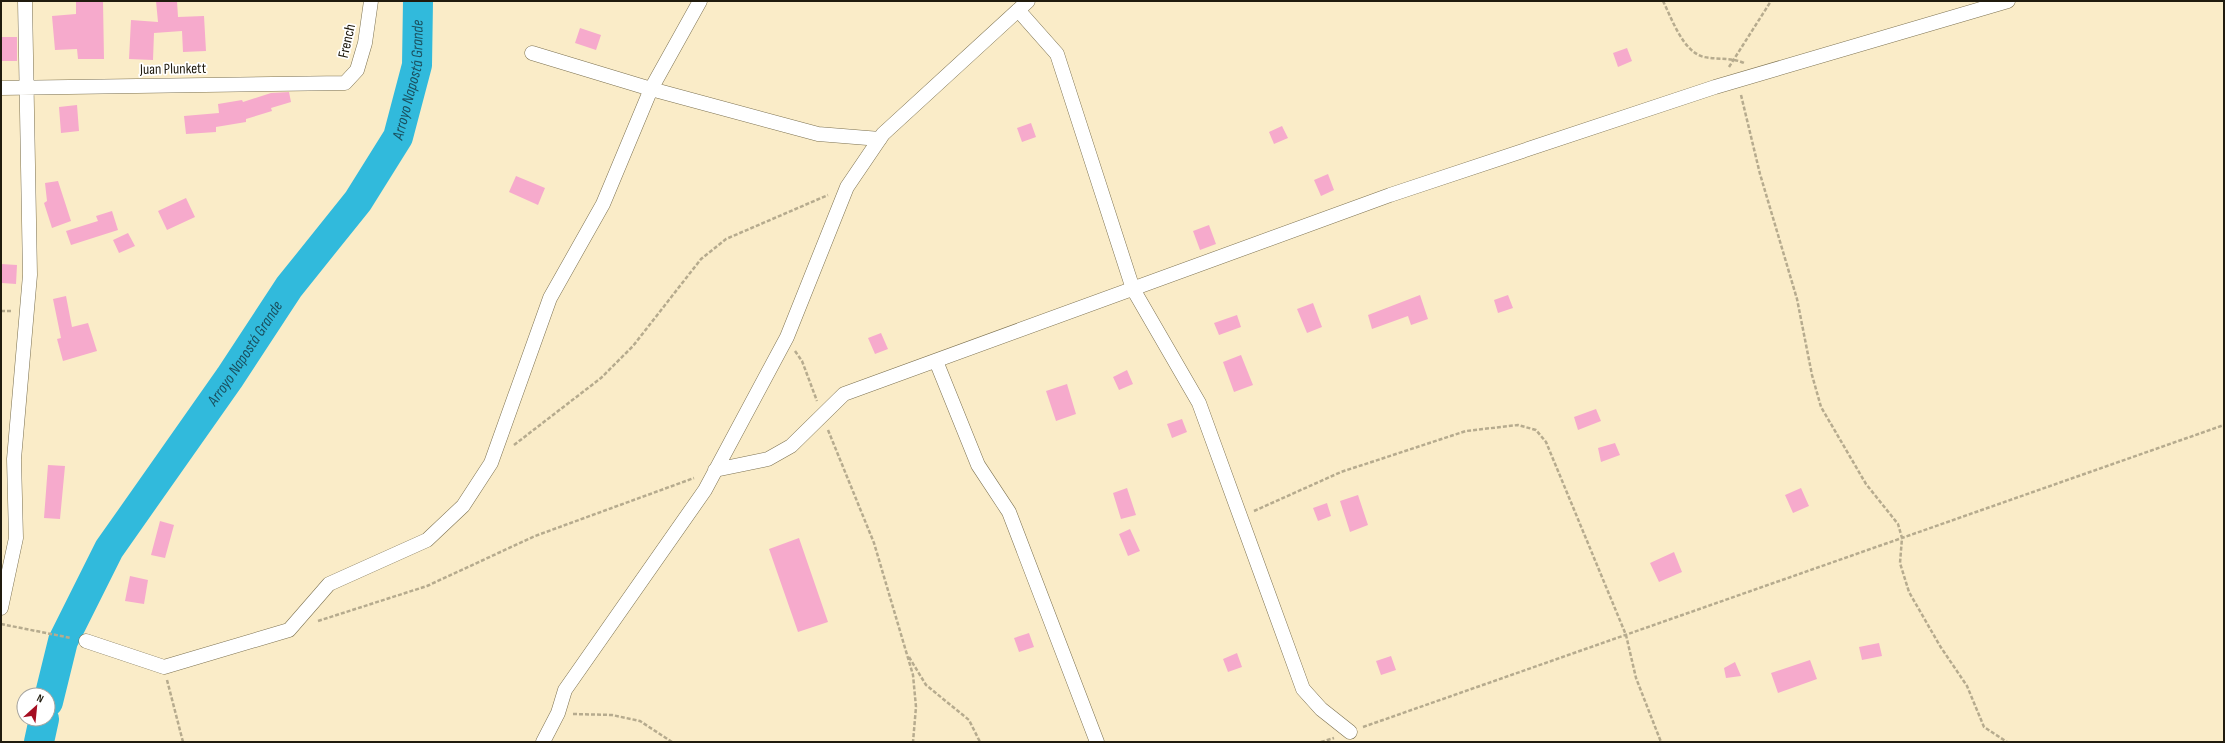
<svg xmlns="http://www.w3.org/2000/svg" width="2225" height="743" font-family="'Sofia Sans Condensed',sans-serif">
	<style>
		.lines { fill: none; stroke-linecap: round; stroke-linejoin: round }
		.river { stroke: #31badc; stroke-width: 30 }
		.building { fill: #f6aacc }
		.street-casing { stroke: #7c7150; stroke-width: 15 }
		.path { stroke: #b6ab8e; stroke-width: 2.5; stroke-dasharray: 4 2; stroke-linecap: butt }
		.street { stroke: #fff; stroke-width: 14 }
		.labels { text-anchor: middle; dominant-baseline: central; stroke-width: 3.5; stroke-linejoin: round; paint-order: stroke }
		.street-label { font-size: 15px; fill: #201b0e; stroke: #fff }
		.water-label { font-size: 16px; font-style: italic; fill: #1a505f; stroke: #fff }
	</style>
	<rect width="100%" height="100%" fill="#faecc8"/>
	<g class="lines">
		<g class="river">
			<path id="s1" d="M48,702L63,641L109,549L230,377L289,287L358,201L398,137L417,65L418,1"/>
			<path d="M39,742L44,719"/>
		</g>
	</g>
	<path class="building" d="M76,1H103L104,59H78L77,49L55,50L52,16L76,14Z
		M156,1H177L178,17L204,16L206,51L183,52L182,31L154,33L153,60L129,59L131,20L158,22Z
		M580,28L601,35L596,50L575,43Z
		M1,37H17V61H1Z
		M1627,48L1632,61L1618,67L1613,53Z
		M289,92L291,102L271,108L272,111L246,119V122L216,127V132L186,134L184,116L219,113L218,104L242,100L243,102L271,93Z
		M77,105L79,131L61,133L59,107Z
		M1031,123L1036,137L1022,142L1017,128Z
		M1282,126L1288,138L1274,144L1269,132Z
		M1328,174L1334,190L1321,196L1314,180Z
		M516,176L545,188L538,205L509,192Z
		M58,181L71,221L52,228L44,203L47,201L45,183Z
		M186,198L195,217L167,230L158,211Z
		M112,211L118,230L71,245L66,231L98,221L96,216Z
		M1209,225L1216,244L1200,250L1193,231Z
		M128,233L135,246L119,253L113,240Z
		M1,264L17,265L16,284L2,283Z
		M1420,295L1428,319L1411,325L1408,316L1372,329L1368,315Z
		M1508,295L1513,308L1498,313L1494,300Z
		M66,296L72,327L88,323L97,351L63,361L57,339L61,338L53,299Z
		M1313,303L1322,327L1307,333L1297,309Z
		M1237,315L1241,327L1219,335L1214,323Z
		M881,333L888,349L875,354L868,338Z
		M1241,355L1253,385L1234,392L1223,362Z
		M1127,370L1133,384L1119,390L1113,377Z
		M1067,384L1076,414L1056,421L1046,391Z
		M1596,409L1601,421L1578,430L1574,417Z
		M1182,419L1187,432L1172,438L1167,424Z
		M1615,443L1620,455L1601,462L1598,448Z
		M48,465L65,466L60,519L44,518Z
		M1127,488L1136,515L1121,519L1113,493Z
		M1801,488L1809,506L1793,513L1785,495Z
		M1358,495L1368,525L1350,532L1340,501Z
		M1327,503L1331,516L1318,521L1313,508Z
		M160,521L174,525L165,558L151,555Z
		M1130,529L1140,551L1128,556L1119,534Z
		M799,538L828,622L798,632L769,549Z
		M1674,552L1682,572L1659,582L1650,563Z
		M130,576L148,580L144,604L125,601Z
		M1029,633L1034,647L1019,652L1014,638Z
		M1879,643L1882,656L1862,660L1859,647Z
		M1237,653L1242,667L1228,672L1223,659Z
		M1391,656L1396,670L1381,675L1376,661Z
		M1810,660L1817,679L1778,693L1771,673Z
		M1735,662L1741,676L1726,678L1724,668Z"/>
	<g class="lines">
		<g class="street-casing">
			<path id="street" d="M1018,10L1057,54L1133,289L1199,403L1303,689L1321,709L1350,732
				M532,53L651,89L818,134L880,139
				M1,88L345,83L357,70L365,43L371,1
				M936,361L978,465L1009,512L1097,742
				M715,470L768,459L791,446L844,394L1390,195L1715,87L2008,1
				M1,608L16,538L14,459L30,275L25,1
				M86,641L164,667L289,630L329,584L427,540L463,506L491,463L550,298L603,204L651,89L700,1
				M543,742L558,713L565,690L705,490L787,337L847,187L883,134L1028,1"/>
		</g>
		<path class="path" d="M1663,1C1672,19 1683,52 1704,57C1718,60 1731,57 1744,63
			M1729,67L1771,1
			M1741,95L1760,174L1797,299L1812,375L1821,407L1866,484L1898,524L1902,538L1900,563L1909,592L1940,646L1967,686L1984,727L2007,742
			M1,311H12
			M795,351L802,361L817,401
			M828,430L874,543L913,675L916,707L913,742
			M514,445L601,378L633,346L701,259L726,239L828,195
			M1254,511L1341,472L1466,431L1518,425L1536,430L1546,442L1626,635L1636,678L1661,742
			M318,621L427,586L535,536L694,478
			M1,624L71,638
			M909,657L926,685L969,720L980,742
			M167,680L183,742
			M573,714L612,715L640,721L672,742
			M1363,727L2224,425
			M1321,742L1334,738"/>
		<use href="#street" class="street"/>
	</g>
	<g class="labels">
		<g class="street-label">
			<text transform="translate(347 41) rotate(-77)">French</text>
			<text transform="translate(173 69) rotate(-1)">Juan Plunkett</text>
		</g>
		<g class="water-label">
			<text stroke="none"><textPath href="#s1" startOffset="728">Arroyo Napostá Grande</textPath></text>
			<text stroke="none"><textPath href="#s1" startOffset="404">Arroyo Napostá Grande</textPath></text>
		</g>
	</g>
	<rect width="2225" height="743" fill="none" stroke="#201b0e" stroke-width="4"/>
	<g transform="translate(36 707) rotate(27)"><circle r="19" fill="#ffffff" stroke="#a6a49f"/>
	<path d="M0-3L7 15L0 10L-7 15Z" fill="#a60e22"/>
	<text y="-6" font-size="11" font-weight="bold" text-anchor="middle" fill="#201b0e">N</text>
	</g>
</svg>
